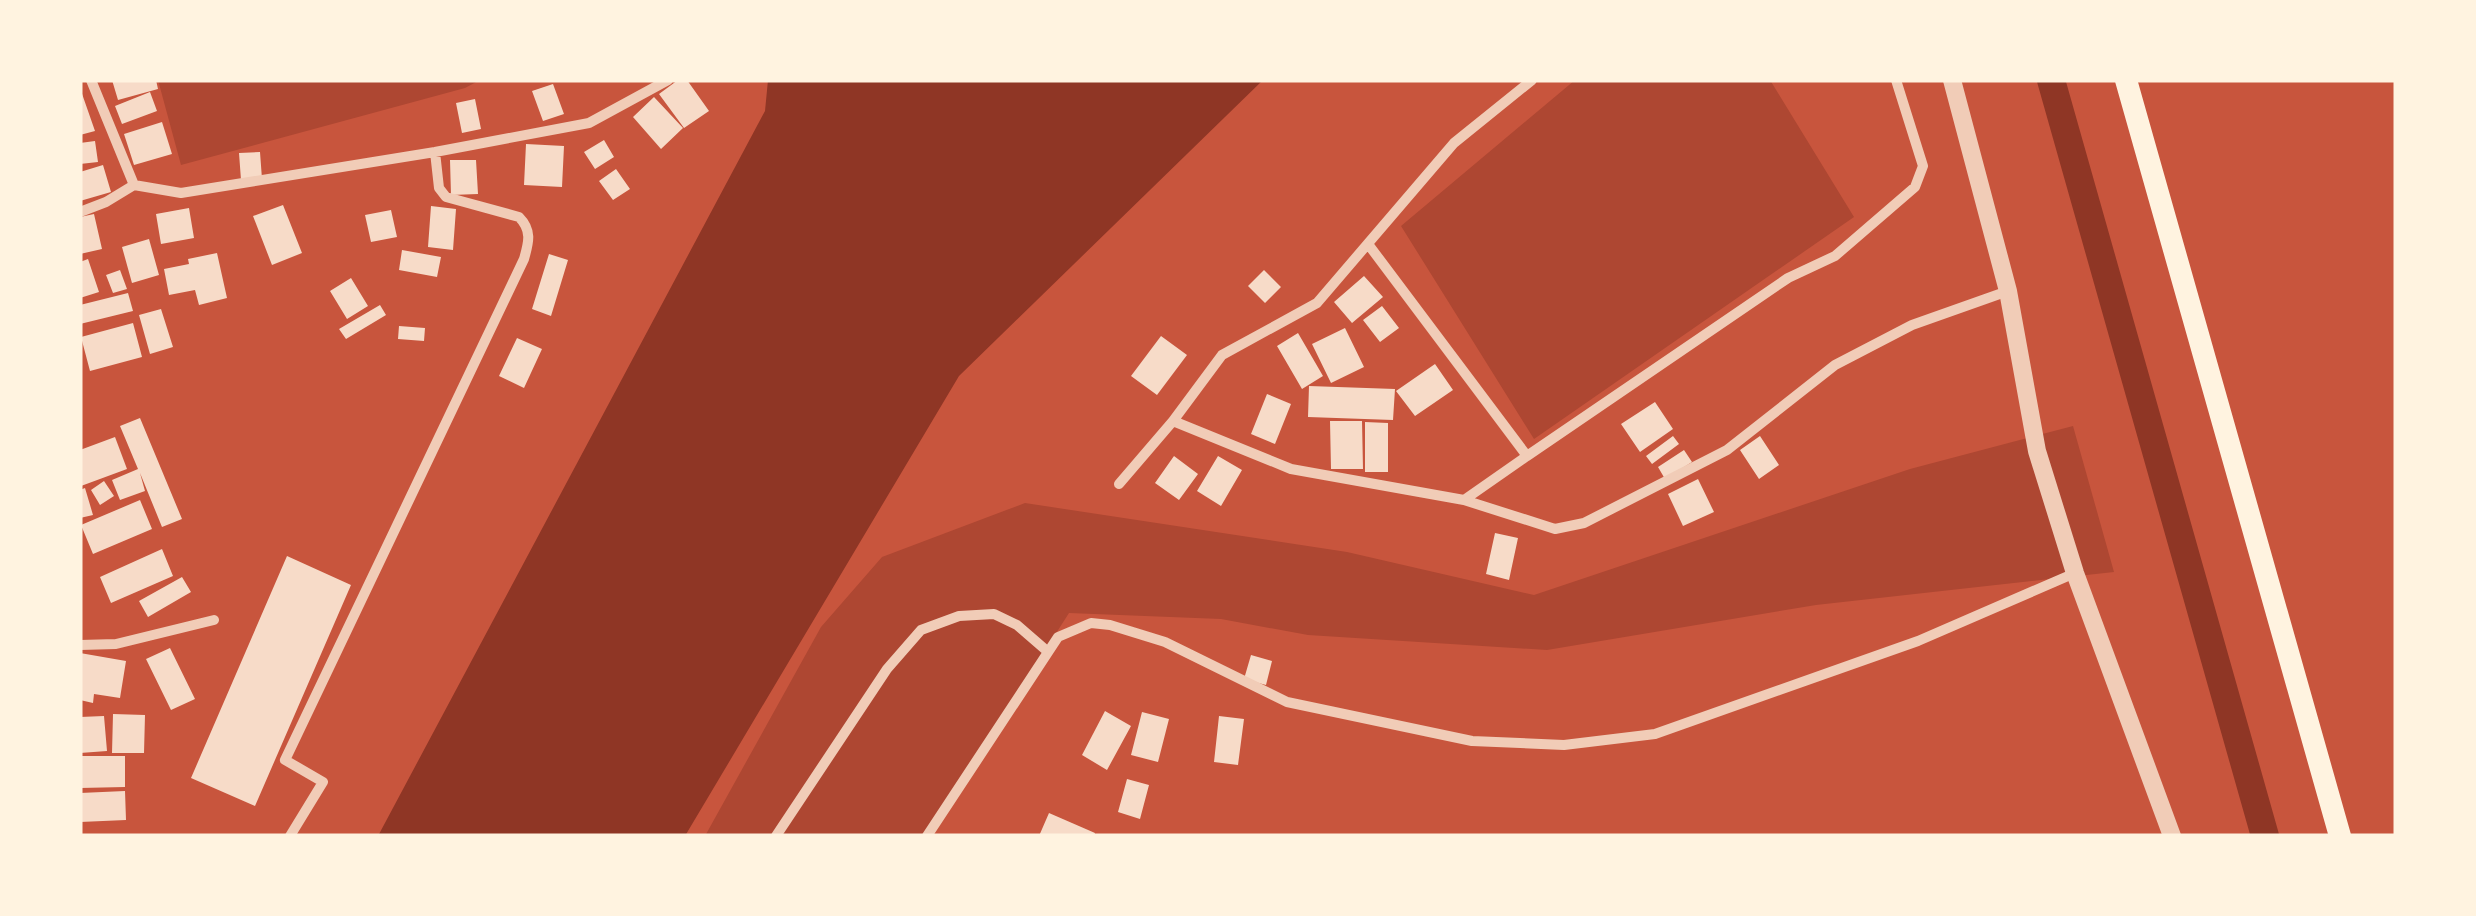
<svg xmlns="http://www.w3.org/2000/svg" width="2476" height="916" font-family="'Noto Sans',sans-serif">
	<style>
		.green { fill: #ae4732 }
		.water { fill: #8f3625 }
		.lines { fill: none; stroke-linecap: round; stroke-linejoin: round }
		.canal { stroke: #8f3625; stroke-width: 28 }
		.building { fill: #f7dbc8 }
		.minor { stroke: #f1ccb7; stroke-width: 10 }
		.tertiary { stroke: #f1ccb7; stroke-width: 18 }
		.primary { stroke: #fff3e0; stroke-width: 22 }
	</style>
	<rect width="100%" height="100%" fill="#c8553d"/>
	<path class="green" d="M158,80H480L465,88L181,165Z
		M1575,80H1770L1854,217L1534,439L1401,226Z
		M2073,426L2114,572L1816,605L1547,650L1308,635L1221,619L1069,613L926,836H705L821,627L882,557L1025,503L1347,552L1534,595L1910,469Z"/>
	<path class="water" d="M768,80H1263L959,376L685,836H378L765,111Z"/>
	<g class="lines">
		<path class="canal" d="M2051,80L2265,836"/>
	</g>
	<path class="building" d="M112,80H156L158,89L118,100Z
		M678,80H687L709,111L684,128L659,94Z
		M553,84L564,114L543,121L532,91Z
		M80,88L95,131L80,135Z
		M150,92L157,111L122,124L115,106Z
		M654,97L683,128L661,149L633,117Z
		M475,99L481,129L462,133L456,103Z
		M162,122L172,154L134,165L124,134Z
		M604,140L614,157L595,169L584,152Z
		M95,141L98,162L80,164V143Z
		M526,144L564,146L562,187L524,185Z
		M260,152L262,179L241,180L239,153Z
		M450,160H476L478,194L451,195Z
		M103,165L111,192L80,201V172Z
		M616,169L630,189L613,200L599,181Z
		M283,205L302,253L272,265L253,216Z
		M431,206L456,209L453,250L428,247Z
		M189,208L194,238L161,244L156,214Z
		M391,210L397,237L371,242L365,215Z
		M94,214L102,249L80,254V217Z
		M149,239L159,275L132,283L122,247Z
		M402,250L441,257L437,277L399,270Z
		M217,253L227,298L199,305L195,290L169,295L164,269L189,264L188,259Z
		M549,254L568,260L551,316L532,309Z
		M88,259L99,292L80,298V262Z
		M120,270L127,289L113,293L106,275Z
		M1264,270L1281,287L1265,303L1248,286Z
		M1364,276L1383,297L1352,323L1334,302Z
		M351,278L368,306L347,319L330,291Z
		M128,293L133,311L80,324V305Z
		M380,305L386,315L346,339L339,329Z
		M1382,306L1399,328L1380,342L1363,320Z
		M161,309L173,347L150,354L139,315Z
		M133,323L142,357L90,371L81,337Z
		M399,326L425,328L424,341L398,339Z
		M1345,328L1364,367L1331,383L1312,344Z
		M1298,333L1323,376L1302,389L1277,346Z
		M1161,336L1187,355L1157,395L1131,376Z
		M517,338L542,349L524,388L499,376Z
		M1435,364L1453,390L1415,416L1396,391Z
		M1309,386L1395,389L1393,420L1308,417Z
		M1267,394L1291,404L1275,444L1251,434Z
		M1655,402L1673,429L1640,452L1621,424Z
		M140,418L182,519L162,527L140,473L145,491L120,500L112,480L138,469L120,426Z
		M1330,421H1362L1363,469H1331Z
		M1365,422L1388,423V472H1365Z
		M1673,436L1679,444L1652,464L1646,456Z
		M1760,436L1779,465L1759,479L1740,450Z
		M115,437L127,469L81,486L80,450Z
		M1684,450L1692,462L1665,479L1658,467Z
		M1174,456L1198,474L1179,500L1155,483Z
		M1218,456L1242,470L1221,506L1197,491Z
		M1698,479L1714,512L1683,526L1668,494Z
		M104,481L114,496L100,505L91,490Z
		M85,488L93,515L80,518V490Z
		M140,500L152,529L93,554L81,525Z
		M1495,533L1518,538L1509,580L1486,574Z
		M162,549L173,576L111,603L100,577Z
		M287,556L351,585L255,806L191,778Z
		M182,577L191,592L148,617L139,601Z
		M170,648L195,699L171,710L146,659Z
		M80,653L126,661L120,698L94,694L93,703L80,700Z
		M1251,655L1272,661L1266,685L1244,679Z
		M1105,711L1131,726L1107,770L1082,755Z
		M1142,712L1169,719L1158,762L1131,755Z
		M113,714L145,715L144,753H112Z
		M104,716L107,751L80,753V717Z
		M1219,716L1244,719L1238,765L1214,762Z
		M80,756H125V787L80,788Z
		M1127,779L1149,785L1140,819L1118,812Z
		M125,791L126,820L80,822V793Z
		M1049,813L1095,833L1094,836H1039Z"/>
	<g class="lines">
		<path class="minor" d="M91,80L134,185L181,193L435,152L589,123L668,80
			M80,212L106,202L134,185
			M1368,244L1527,456L1788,278L1835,256L1915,187L1923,166L1896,80
			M1173,421L1222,355L1317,303L1454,143L1532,80
			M1119,484L1173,421L1291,469L1464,500L1555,529L1584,523L1727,450L1835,365L1912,325L2008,291
			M1464,500L1527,456
			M80,645L116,644L214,620
			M290,836L323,782L285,760L524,259C529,242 532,230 519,217L446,197L439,188L435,152
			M776,836L887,669L921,630L959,616L994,614L1017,625L1047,651
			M927,836L1058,637L1091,623L1110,625L1165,642L1287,702L1472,741L1564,745L1655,734L1918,641L2075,573"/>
		<path class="tertiary" d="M1952,80L2008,291L2037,451L2075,573L2172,836"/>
		<path class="primary" d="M2126,80L2340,836"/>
	</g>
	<rect width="2476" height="916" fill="none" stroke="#fff3e0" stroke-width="165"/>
</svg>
